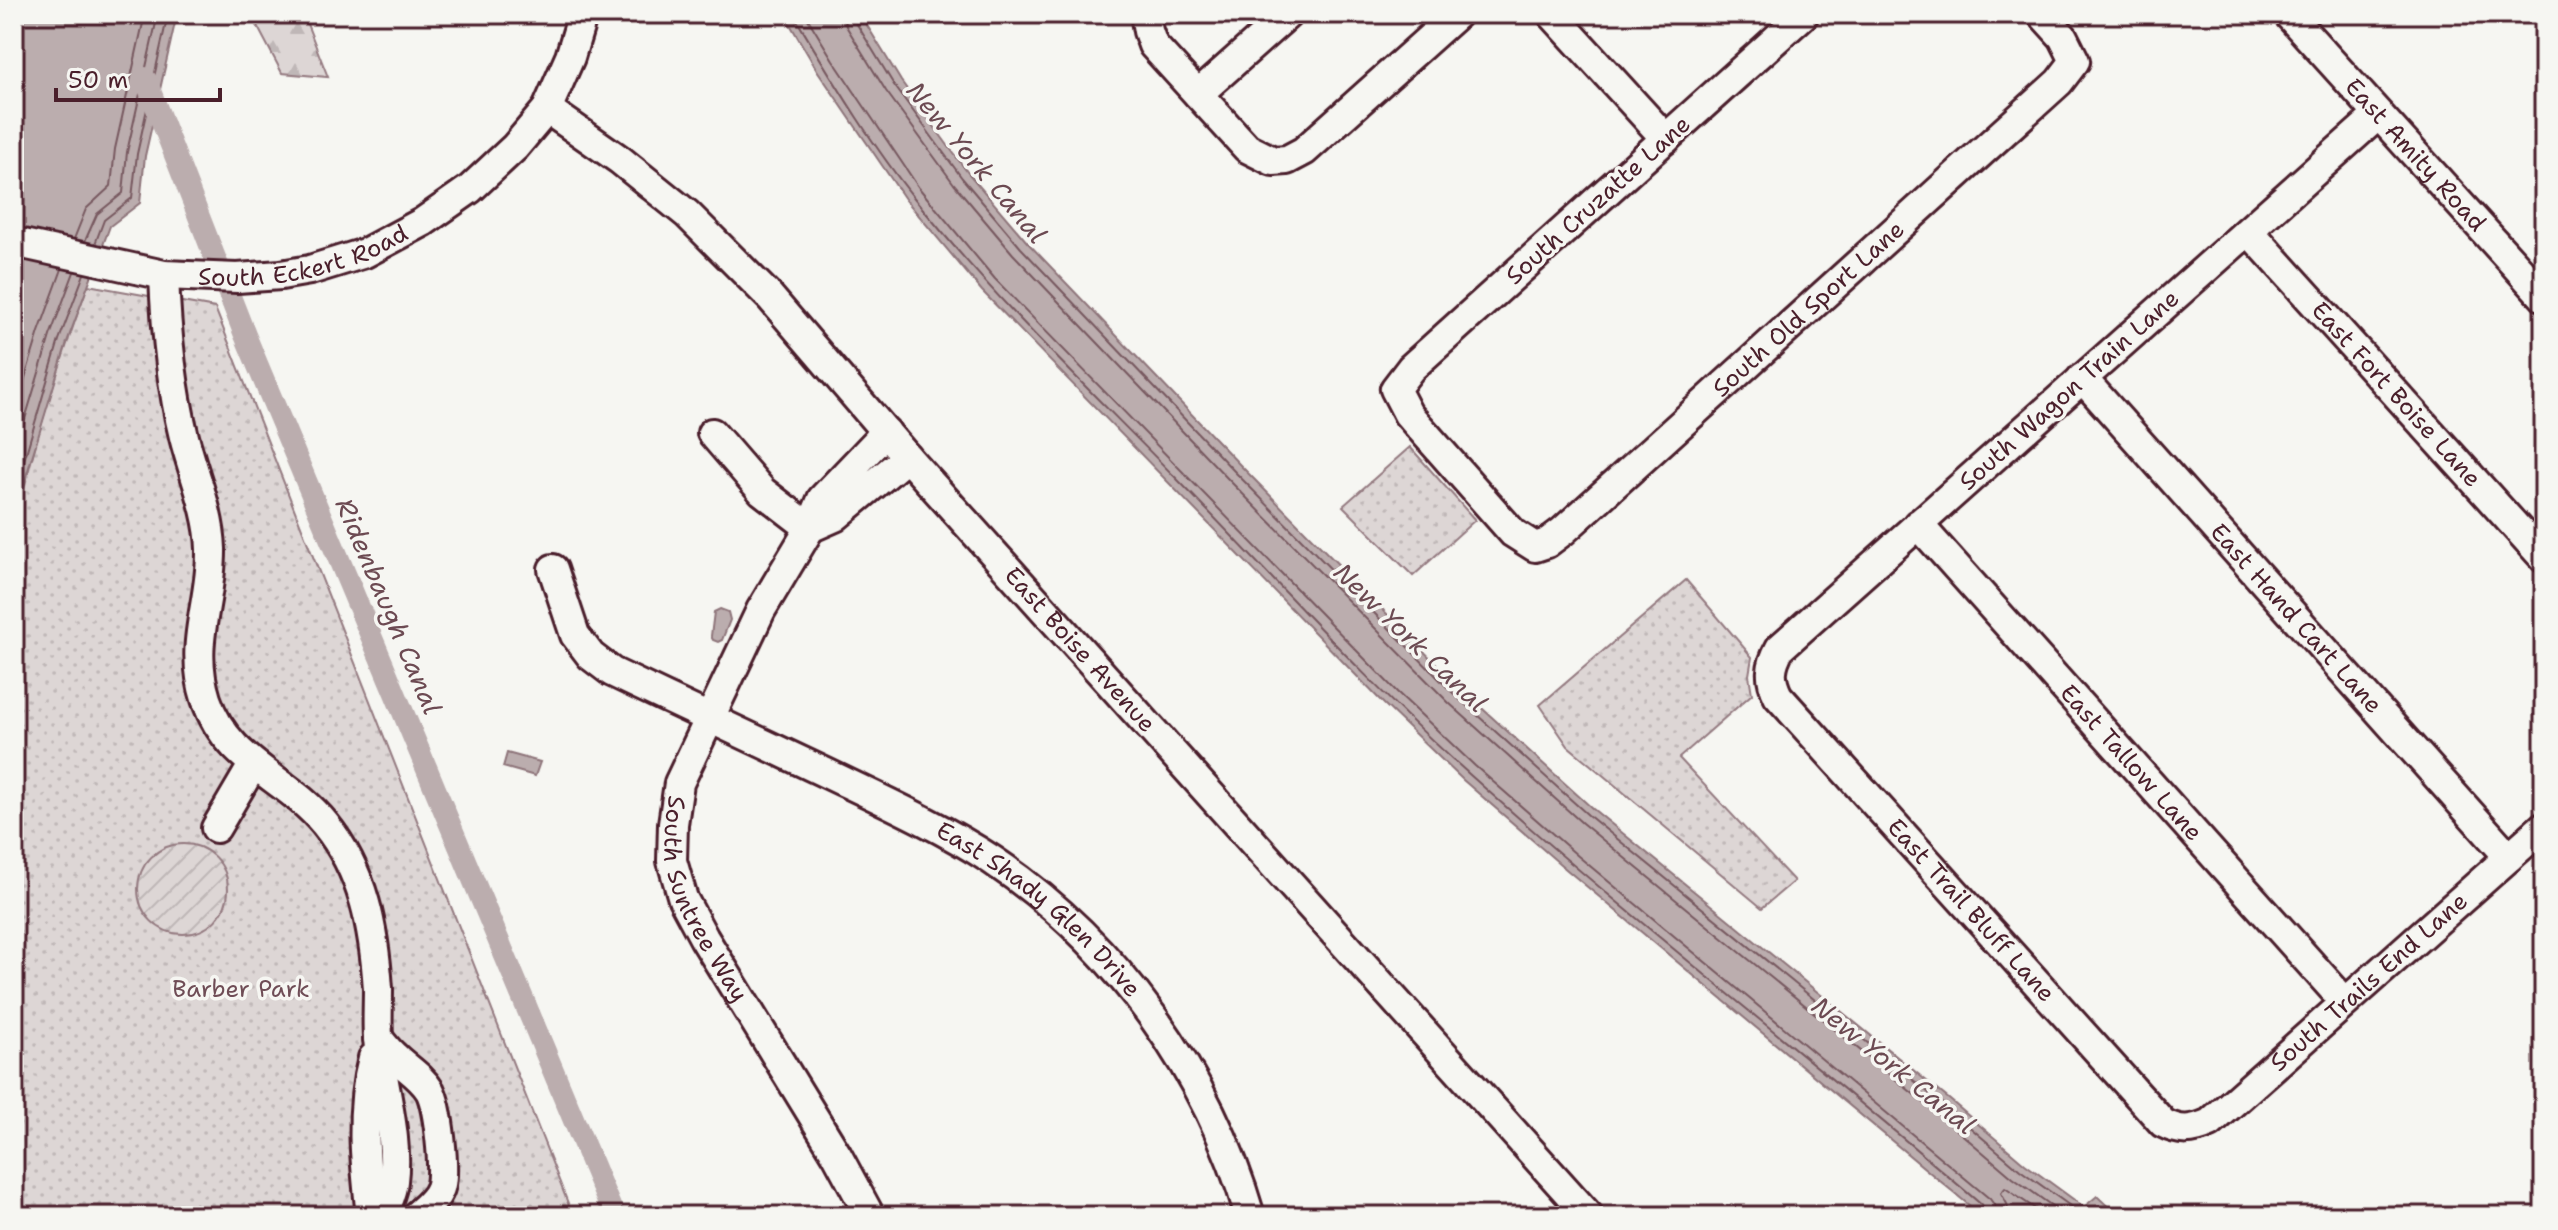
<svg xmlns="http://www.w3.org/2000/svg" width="2558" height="1230" font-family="'Shantell Sans',sans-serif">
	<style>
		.forest { fill: url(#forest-firs); stroke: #947a80; stroke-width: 2 }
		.park { fill: url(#park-dots); stroke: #947a80; stroke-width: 2 }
		.garden { fill: url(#garden-furrows); stroke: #947a80; stroke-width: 2 }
		.water { fill: #bbadae; stroke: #8e747a; stroke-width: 2 }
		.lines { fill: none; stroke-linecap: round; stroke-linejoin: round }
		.shore { stroke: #77585f; stroke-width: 2 }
		.canal { stroke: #bbadae; stroke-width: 22 }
		.minor-casing { stroke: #4a1f2b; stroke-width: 34 }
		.minor { stroke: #f6f6f2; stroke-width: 28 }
		.labels { text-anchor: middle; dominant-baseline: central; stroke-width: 7; stroke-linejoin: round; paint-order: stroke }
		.street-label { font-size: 24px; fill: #4a1f2b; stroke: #f6f6f2 }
		.park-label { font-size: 24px; fill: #6f4d56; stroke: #f6f6f2 }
		.water-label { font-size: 26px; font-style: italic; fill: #6c4a52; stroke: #f6f6f2 }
	</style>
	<defs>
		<pattern id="forest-firs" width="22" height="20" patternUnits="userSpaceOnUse" patternTransform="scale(2)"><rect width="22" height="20" fill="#ddd6d5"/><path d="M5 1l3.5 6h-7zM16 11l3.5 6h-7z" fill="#bfb7b7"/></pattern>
		<pattern id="park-dots" width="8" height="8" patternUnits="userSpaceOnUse" patternTransform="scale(2)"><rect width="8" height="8" fill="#ddd6d5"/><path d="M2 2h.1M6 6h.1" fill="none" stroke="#bfb7b7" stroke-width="1.8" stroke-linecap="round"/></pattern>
		<pattern id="garden-furrows" width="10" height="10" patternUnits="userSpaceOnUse" patternTransform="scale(2)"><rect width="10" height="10" fill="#ddd6d5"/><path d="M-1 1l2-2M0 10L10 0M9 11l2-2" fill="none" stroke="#bfb7b7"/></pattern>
	</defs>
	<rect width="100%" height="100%" fill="#f6f6f2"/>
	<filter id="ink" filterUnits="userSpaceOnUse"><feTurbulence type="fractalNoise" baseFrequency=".0125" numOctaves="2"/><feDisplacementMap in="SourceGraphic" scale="16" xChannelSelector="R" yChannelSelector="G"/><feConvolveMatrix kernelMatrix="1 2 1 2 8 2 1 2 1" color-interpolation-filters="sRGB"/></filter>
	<g filter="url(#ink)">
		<path class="forest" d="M251,14H301L307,24L328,77L282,73Z"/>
		<path class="park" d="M88,285L215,308L573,1216H14V532C32,448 58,366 88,285Z
			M1410,447L1475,520L1413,576L1343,506Z
			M1686,580L1752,657L1749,675L1752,694L1679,758L1794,881L1762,908L1568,746L1540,705Z"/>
		<path class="garden" d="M138 889a45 45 0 1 1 90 0a45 45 0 1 1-90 0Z"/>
		<path class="water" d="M14,14H177L145,156L140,203L110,226L67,342L25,480L14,532Z
			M784,14H860L901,81L968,173L1027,242L1242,467L1462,690L1593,809L1950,1100L2025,1164L2084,1207L2097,1196L2118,1216H1982L1567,870L1463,780L1384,704L982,291L905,199L817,70Z
			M720,609L728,612L730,620L722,640L718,642L713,640L711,636L714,612Z
			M507,753L540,762L535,776L503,767Z"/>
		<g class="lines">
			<path class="shore" d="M793,14C830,75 870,143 915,199C994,299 1087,387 1176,478C1273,577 1366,682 1469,774C1636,924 1814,1060 1984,1207L1987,1216
				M805,14L833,60L919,188L995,279L1397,692L1475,766L1578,856L1990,1199L1995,1206L1997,1216
				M844,14L846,26L886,91L954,184L1013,254L1229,480L1449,703L1582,823L1938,1114L2013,1178L2066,1216
				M854,14L855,21L894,85L962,178L1021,248L1236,473L1456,696L1588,815L1945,1106L2020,1170L2080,1213L2087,1214L2097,1208L2107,1216
				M74,239L86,209L111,186L115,149L145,14
				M85,241L97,214L123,193L127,152L158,14
				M95,244L104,220L132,198L137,154L168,14
				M14,414L39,332L62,269
				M14,456L50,336L74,272
				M14,495L59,340L84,274
				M2009,1216L2007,1204L2001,1193L2005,1188L2046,1216"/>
			<path class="canal" d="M145,78L245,335L614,1216"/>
			<g class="minor-casing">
				<g id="minor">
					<path d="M1145,14L1148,31L1153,45L1247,148L1273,161L1287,160L1304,151L1457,14"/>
					<path d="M1552,14L1666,139"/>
					<path id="s1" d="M1804,14L1411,368L1395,389L1408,414L1513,533L1535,547L1547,543L1563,531L2059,82L2075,61L2063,37L2042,14"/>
					<path id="s2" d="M2288,14L2544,297"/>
					<path d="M1198,94L1288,14"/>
					<path id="s3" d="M547,109L620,160L687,214L770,297L907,457L1589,1216"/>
					<path id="s4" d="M2378,115L1780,648C1770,666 1769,678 1778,696L2163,1123C2180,1132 2192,1131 2210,1123L2544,826"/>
					<path id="s5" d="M2249,231L2544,558"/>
					<path id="s6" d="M14,242L164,275L237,278L281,275L310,270L365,253L423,222L470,189L515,147L547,109L570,57L583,14"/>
					<path d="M164,275C166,330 171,384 184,437C193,473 210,512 211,549C212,603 188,642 206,699C227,763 287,777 325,824C364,872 374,929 378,989C378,1005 377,1021 378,1037C381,1085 399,1133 393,1181C392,1193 385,1205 382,1216"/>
					<path id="s7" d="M2082,378L2509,857"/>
					<path d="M886,432L822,499L810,528L835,517L907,457"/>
					<path id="s8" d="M712,433L762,491L810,528L761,610L679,783L673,824L672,861L683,899L704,938L837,1155L870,1216"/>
					<path id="s9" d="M1918,524L2345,1002"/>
					<path id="s10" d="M553,569L575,635L591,656L612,672C683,706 754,739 826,773C880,799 942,827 992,860C1116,943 1209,1074 1250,1216"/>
					<path d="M216,828L253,765"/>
					<path d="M378,1038C383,1044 388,1051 394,1056C406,1068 421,1076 430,1091C438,1106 446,1172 440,1188C436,1200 425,1208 416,1216"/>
					<path d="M371,1216C365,1163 359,1110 373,1058"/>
				</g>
			</g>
			<use href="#minor" class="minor"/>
		</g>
	</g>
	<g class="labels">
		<g class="street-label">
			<text stroke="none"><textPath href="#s2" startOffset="190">East Amity Road</textPath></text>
			<text transform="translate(1598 200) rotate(-42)">South Cruzatte Lane</text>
			<text stroke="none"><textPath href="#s6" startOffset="296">South Eckert Road</textPath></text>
			<text stroke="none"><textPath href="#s1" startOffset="1132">South Old Sport Lane</textPath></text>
			<text transform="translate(2069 390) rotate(-42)">South Wagon Train Lane</text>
			<text stroke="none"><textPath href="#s5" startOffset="220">East Fort Boise Lane</textPath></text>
			<text stroke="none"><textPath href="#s7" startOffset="322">East Hand Cart Lane</textPath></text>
			<text stroke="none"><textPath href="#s3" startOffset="762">East Boise Avenue</textPath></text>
			<text stroke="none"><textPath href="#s9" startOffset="320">East Tallow Lane</textPath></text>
			<text stroke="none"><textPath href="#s8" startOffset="548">South Suntree Way</textPath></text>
			<text stroke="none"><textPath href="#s4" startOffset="1140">East Trail Bluff Lane</textPath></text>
			<text stroke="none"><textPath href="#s10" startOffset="614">East Shady Glen Drive</textPath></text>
			<text stroke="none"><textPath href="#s4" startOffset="1688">South Trails End Lane</textPath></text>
		</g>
		<g class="park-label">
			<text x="241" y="989">Barber Park</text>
		</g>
		<g class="water-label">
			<text transform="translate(977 162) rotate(50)">New York Canal</text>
			<text transform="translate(389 606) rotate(67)">Ridenbaugh Canal</text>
			<text transform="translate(1411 637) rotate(44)">New York Canal</text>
			<text transform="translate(1894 1065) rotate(39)">New York Canal</text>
		</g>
	</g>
	<rect width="2558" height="1230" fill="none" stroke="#f6f6f2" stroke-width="48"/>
	<rect x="24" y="24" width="2510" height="1182" fill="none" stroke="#4a1f2b" stroke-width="3" filter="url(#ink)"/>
	<path d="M56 88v12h164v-12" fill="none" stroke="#4a1f2b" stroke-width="4"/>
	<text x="68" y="88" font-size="24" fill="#4a1f2b" stroke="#f6f6f2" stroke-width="6" paint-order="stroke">50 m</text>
</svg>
